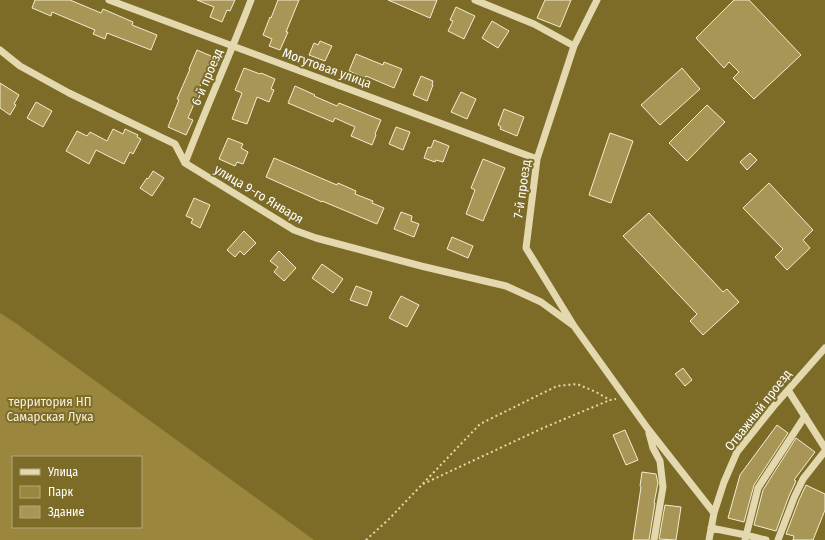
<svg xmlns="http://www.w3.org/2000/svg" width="825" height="540" font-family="'Fira Sans Condensed',sans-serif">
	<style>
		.green { fill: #9a863c; fill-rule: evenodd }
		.building { fill: #a79655; stroke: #f4ecd1 }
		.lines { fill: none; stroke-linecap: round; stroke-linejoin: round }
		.path { stroke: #e4d8ae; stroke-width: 2; stroke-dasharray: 2 3; stroke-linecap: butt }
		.minor { stroke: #e4d8ae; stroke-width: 7 }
		.labels { text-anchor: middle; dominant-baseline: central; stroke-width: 4; stroke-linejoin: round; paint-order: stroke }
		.street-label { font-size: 13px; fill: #fff; stroke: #7d6c28 }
		.park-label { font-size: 13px; fill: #f6efd8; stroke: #7d6c28 }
	</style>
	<rect width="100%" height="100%" fill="#7d6c28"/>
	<path class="green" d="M0,313L17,324L314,540H0ZM13,457H141V527H13Z"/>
	<path class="building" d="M35,0H70L101,13L103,9L133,22L132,25L157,35L151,50L107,33L105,39L93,34L95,30L52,12L51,16L32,8Z
		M197,0H235L230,11L227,10L222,22L210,17L214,7Z
		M278,0H299L286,32H288L280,50L269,46L272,39L263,35L270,17L271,18Z
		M388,0H437L430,18Z
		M545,0H571L560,27L537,18Z
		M734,0H749L801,55L754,99L733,78L739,72L729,62L724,68L696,38Z
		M456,7L475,16L464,39L448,31L453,21L450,20Z
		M492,21L509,31L498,48L482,38Z
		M320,41L332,46L325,61L309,55L314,43L318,45Z
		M197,50L211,56V57H212L199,89L200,90L188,118L193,120L186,135L168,127L179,100L177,99L190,69H189Z
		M356,54L383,65L384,62L402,69L394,88L366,76L365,78L349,71Z
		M244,68L260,74L261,73L275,79L271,89L274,90L269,102L257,97L247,124L232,119L242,93L235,90Z
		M682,68L700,89L660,125L641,105Z
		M421,76L433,81L432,85H433L427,101L413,95Z
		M0,83L19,95L14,104L16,105L10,115L0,108Z
		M295,86L315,95L314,96L337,106L339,103L381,120L375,134L376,135L372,145L351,136L355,127L335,118L333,122L288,103Z
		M461,92L476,99L467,119L451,112Z
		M36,102L52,111L43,127L27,118Z
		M707,105L725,122L687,161L669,143Z
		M504,109L524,117L517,136L500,129L501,127L498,125Z
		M396,127L410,132L403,150L389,144Z
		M113,129L123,134L125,129L138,135L137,137L141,139L133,154L130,152L124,164L96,150L89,164L66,151L77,131L87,136L90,132L107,141Z
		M610,133L633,141L611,203L589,195Z
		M228,138L243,144L241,148L248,152L243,164L237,162L235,166L219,159Z
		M434,140L449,146L443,162L436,160L435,162L424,158L428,147L431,148Z
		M750,153L757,160L747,170L740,162Z
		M274,158L337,185L338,183L356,191L355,194L373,201L372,203L384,208L377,224L322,201V202L266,177Z
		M483,159L505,168L483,221L466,214L475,190L471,188Z
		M153,171L164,178L152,196L140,188L147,178L148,179Z
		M769,183L813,230L803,240L810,248L787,270L775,257L783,249L743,208Z
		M194,198L210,205L200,228L191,223L193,219L186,216Z
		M401,212L412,216L411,221L419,224L414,237L394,229Z
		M649,213L723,292L727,289L739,302L703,335L690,321L697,314L623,236Z
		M244,231L256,243L244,255L240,251L235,257L227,250Z
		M452,237L473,246L468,258L447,249Z
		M279,251L296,268L284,281L274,272L278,267L270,261Z
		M322,264L343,279L333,293L312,278Z
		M356,286L372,292L367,306L350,300Z
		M401,296L419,305L407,327L389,318Z
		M683,368L692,380L685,386L675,374Z
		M777,425L788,433L754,485L744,522L728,518L740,475Z
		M625,430L638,460L626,465L613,435Z
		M796,438L815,452L794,480L796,481L789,496L776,531L754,525L763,490Z
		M642,472L656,474L658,483L654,503H655L649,540H633L641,487L640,486Z
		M806,485L825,494V510L813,540H793L794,536L786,534L799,500Z
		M665,505L681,507L676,540L659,539Z"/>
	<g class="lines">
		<path class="path" d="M423,484L543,428L610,400
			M366,540L389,519L480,424L557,386L577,384L596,392L610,400L616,399"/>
		<path class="minor" d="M109,0L537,159
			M475,0L534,24L574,46
			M597,0L574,46L537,159L526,248L574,326L648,429L714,513
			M0,50L20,66L69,93L175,144L185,163L294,230L316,238L421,266L506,286L541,302L574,326
			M185,163C206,108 230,55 251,0
			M788,390L825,448
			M649,433L653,448L660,461L663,487L654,540
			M711,528L746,535L766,540
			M709,540L714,513L724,482L737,452L773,407L825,348
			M745,540L758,488L805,416
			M778,540L794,498L803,479L825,451"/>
	</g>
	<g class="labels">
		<g class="street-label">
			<text transform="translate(327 68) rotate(20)">Могутовая улица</text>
			<text transform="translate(207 77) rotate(-67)">6-й проезд</text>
			<text transform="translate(522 189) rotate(-82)">7-й проезд</text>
			<text transform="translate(259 194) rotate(31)">улица 9-го Января</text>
			<text transform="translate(758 410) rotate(-52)">Отважный проезд</text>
		</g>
		<g class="park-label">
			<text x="50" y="401">территория НП<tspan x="50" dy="15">Самарская Лука</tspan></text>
		</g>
	</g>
	<rect x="12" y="456" width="130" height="72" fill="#7d6c28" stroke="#b1a77e"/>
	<rect x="20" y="469" width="20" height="6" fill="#e4d8ae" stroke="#b1a77e"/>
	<text x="48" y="476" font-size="12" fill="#ffffff">Улица</text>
	<rect x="20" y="486" width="20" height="12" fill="#9a863c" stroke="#b1a77e"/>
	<text x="48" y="496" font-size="12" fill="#ffffff">Парк</text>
	<rect x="20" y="506" width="20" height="12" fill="#a79655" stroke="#b1a77e"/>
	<text x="48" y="516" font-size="12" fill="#ffffff">Здание</text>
</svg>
